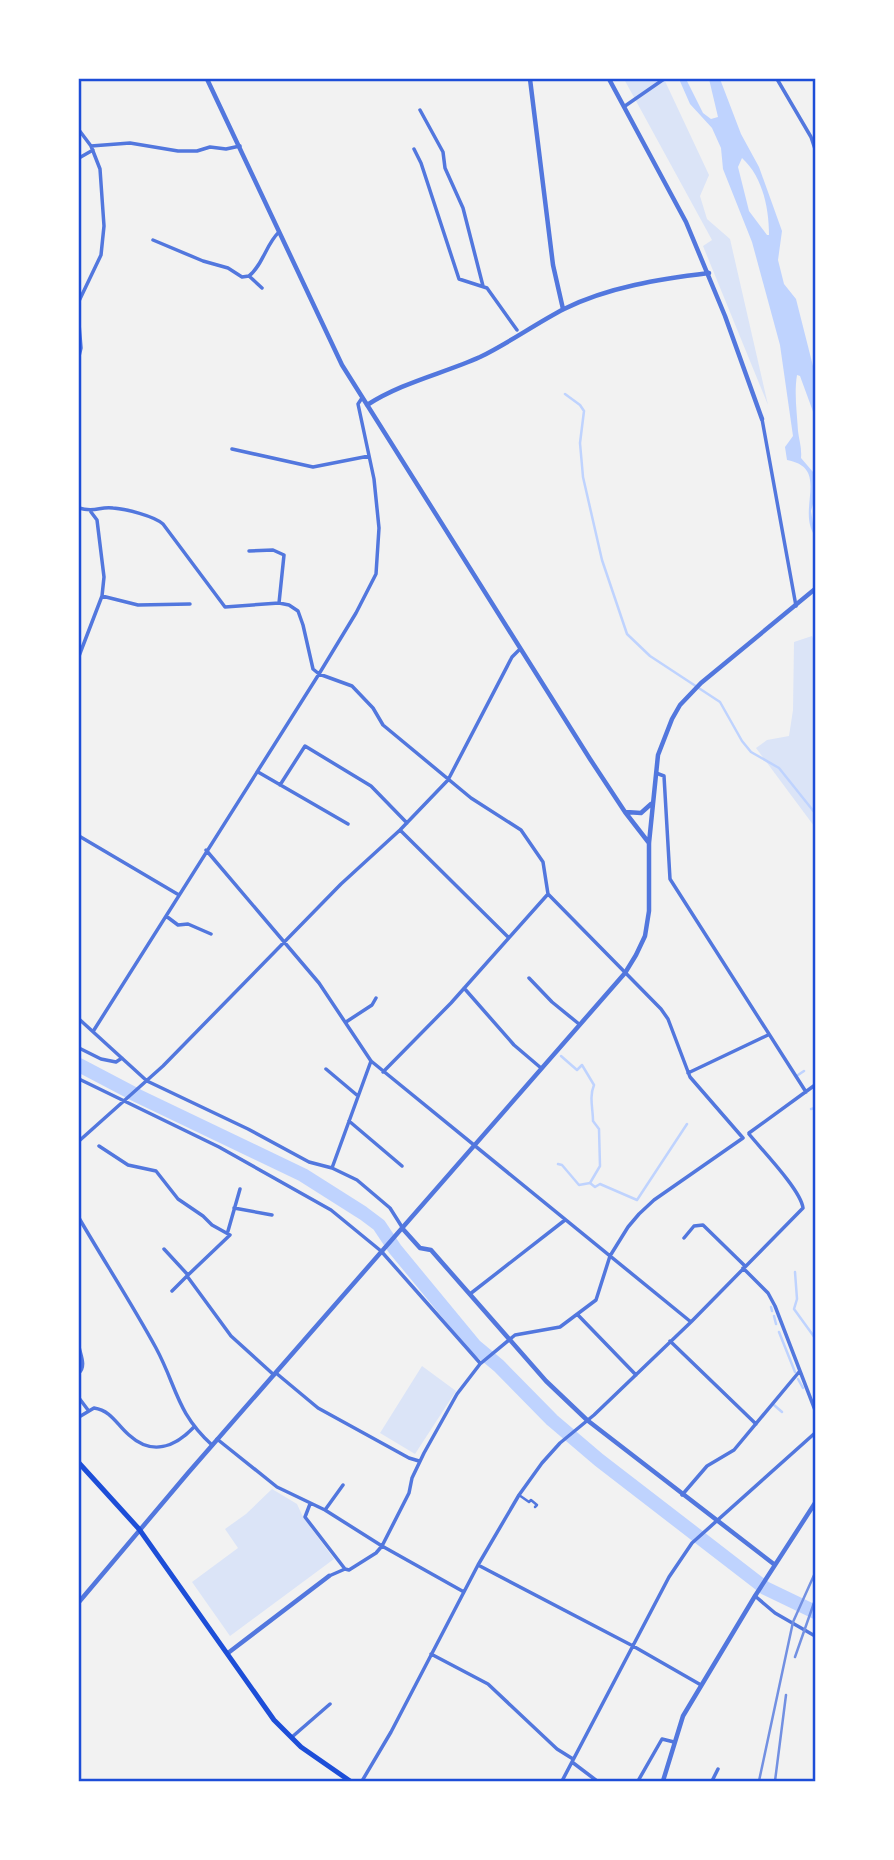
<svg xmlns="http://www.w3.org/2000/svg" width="894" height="1860" font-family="Quicksand,sans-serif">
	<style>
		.green { fill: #dbe4f7 }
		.water { fill: #bfd3fe; fill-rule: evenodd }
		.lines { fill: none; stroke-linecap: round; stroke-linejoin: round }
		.stream { stroke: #bfd3fe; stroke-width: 2.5 }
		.river { stroke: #bfd3fe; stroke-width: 14 }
		.pedestrian { stroke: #5277de; stroke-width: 2.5 }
		.minor { stroke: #5277de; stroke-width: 3.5 }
		.tertiary { stroke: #5277de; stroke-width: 4.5 }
		.primary { stroke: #1d4ed8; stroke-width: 5 }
		.rail { stroke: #7290e2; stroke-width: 2.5 }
		.neatline { fill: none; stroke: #1d4ed8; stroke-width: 2.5 }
	</style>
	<rect width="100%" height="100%" fill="#f2f2f2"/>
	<path class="green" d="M624,79H664L709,175L700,196L707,219L730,239L768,405L703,246L712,240Z
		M812,636L815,643L814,826L756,748L767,740L789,736L793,710L794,642Z
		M422,1366L456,1391L415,1454L380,1433Z
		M272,1489L297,1504L303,1517L334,1559L230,1636L192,1582L238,1548L225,1529L246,1514Z"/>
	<path class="water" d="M679,79H686L703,113L711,119L718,117L709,79H720L741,134L759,167L782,231L778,260L784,284L796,299L815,374V417L800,376L797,375C794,393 797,413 798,431C799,440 802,448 801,458L813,472L815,479V497L811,511L815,536C796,509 831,468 787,460L785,447L793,436L780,345L752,242L723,169L721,148L712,128L690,104ZM742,158C763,177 769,209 769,235H767L749,211L738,167Z"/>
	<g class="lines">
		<path class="stream" d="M565,394L580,405L584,411L580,443L583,477L602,560L627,634L650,656L720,702L742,741L751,752L779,768L815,813
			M561,1056L577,1070L582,1065L594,1085C589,1097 593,1109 593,1121L599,1129L600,1166L590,1183L595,1187L600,1184L637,1200L687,1124
			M798,1075L804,1071
			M811,1109L815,1108
			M558,1164L562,1165L579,1185L590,1183
			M795,1272L797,1299L794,1309L815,1338
			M771,1307L772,1311
			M774,1316L776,1324
			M779,1332L795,1372
			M798,1379L803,1388
			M774,1405L782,1412"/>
		<path class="river" d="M79,1065L138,1096L303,1175L363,1213L379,1225L395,1249L475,1346L499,1366L552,1420L599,1460L765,1588L815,1612"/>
		<path class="pedestrian" d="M519,1495L529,1502L531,1500L537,1505L535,1507"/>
		<path class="minor" d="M777,79L811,137L815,149
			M625,106L664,79
			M420,110L443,152L445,168L463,208L483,286
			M79,130L91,146L100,169L104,226L101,255L79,301
			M91,146L130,143L178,151H197L210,147L226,149L240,146
			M414,149L421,163L459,279L487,288L517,330
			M79,158L93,150
			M153,240L203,261L228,268L242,277L249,276
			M262,288L249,276C263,265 266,244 279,232
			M79,324L81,348L79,356
			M762,419L796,606
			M232,449L313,467L369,456
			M79,508C95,513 100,506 113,508C126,509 154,516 163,524L225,607L279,603L289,605L298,611L303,625L313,669L319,674L352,686L373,708L383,725L471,798L521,830L543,862L548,894L661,1009L668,1019L690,1077L743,1138
			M249,551L273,550L284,555L279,603
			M102,596L138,605L190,604
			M79,656L102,596L104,577L97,520L91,512
			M258,772L348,824
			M656,773L664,776L670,879L806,1092
			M280,785L305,746L371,786L407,823
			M400,830L508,937
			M79,836L179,895
			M206,850L319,983L371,1061L691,1322
			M166,916L178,925L188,924L211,934
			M529,978L552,1002L579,1024
			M464,988L514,1045L541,1068
			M79,1019L147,1081L248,1129L309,1162L332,1168L357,1180L390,1208L402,1227
			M346,1022L372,1005L376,998
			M94,1030L319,674L356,613L376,574L379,528L374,479L358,404L362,398
			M79,1048L101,1059L116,1062L122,1058
			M326,1069L358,1096
			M383,1072L451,1003L548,894
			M688,1073L768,1035
			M79,1079L219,1147L331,1210L381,1251L480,1363
			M349,1121L402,1166
			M749,1133L815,1085
			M79,1141L163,1066L341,884L400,830L448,780L512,657L520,649
			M99,1146L128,1165L156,1171L178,1199L203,1216L212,1225L230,1235L187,1276L231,1336L274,1375
			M332,1168L371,1061
			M234,1208L272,1215
			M79,1218C104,1261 132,1304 156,1348C177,1387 176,1412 212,1445
			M228,1231L240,1189
			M684,1238L694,1226L703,1225L745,1266
			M164,1249L188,1275
			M743,1268L768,1293L775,1306L815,1410
			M172,1291L187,1276
			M470,1294L565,1220
			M577,1314L636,1375
			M670,1341L756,1424
			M79,1347C81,1356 86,1366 79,1373
			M276,1373L318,1408L409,1458L419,1461
			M79,1398L88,1410
			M79,1417L94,1408C112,1411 116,1424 129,1435C152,1456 175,1447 194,1427
			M217,1439L277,1487L325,1510L382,1546L464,1592
			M682,1495L707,1466L734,1450L799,1372
			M310,1504L305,1517L345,1569
			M325,1510L343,1485
			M478,1565L633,1646L701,1685
			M329,1576L345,1569L349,1570L376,1553L382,1546L409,1493L412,1478L424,1453L457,1394L480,1364L515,1335L560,1327L596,1300L610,1256L628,1227L639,1214L654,1200L743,1138
			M755,1596L775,1613L815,1636
			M431,1654L488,1684L557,1749L573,1759
			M292,1737L330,1704
			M572,1762L597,1781
			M362,1781L391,1732L478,1565L519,1495L542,1463L560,1443L594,1415L691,1322L803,1208C801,1190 761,1149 749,1134
			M562,1781L669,1577L692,1543L815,1433
			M638,1781L662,1739L674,1742
			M712,1781L718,1769"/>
		<path class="tertiary" d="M207,79L342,365L590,759L625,812L649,843
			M530,79L553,265L563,309
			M609,79L686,222L725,316L762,419
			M367,405C403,382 442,374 480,357C509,343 535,324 564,309C608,287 660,279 709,273
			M626,812L641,813L651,804
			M402,1228L420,1248L431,1250L546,1381L587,1420L775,1565
			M79,1602L188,1473L625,973L636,955L645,936L649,911V843L658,755L672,719L680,705L701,683L815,589
			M228,1653L329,1576
			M663,1781L683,1716L755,1596L815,1503"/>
		<path class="primary" d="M79,1463L139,1529L274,1720L301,1747L350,1781"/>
		<path class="rail" d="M795,1657L815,1600
			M759,1781L793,1622L815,1573
			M775,1781L786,1695"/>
	</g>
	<rect width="894" height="1860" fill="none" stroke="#ffffff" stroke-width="161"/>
	<rect x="80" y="80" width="734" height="1700" class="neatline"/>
</svg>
